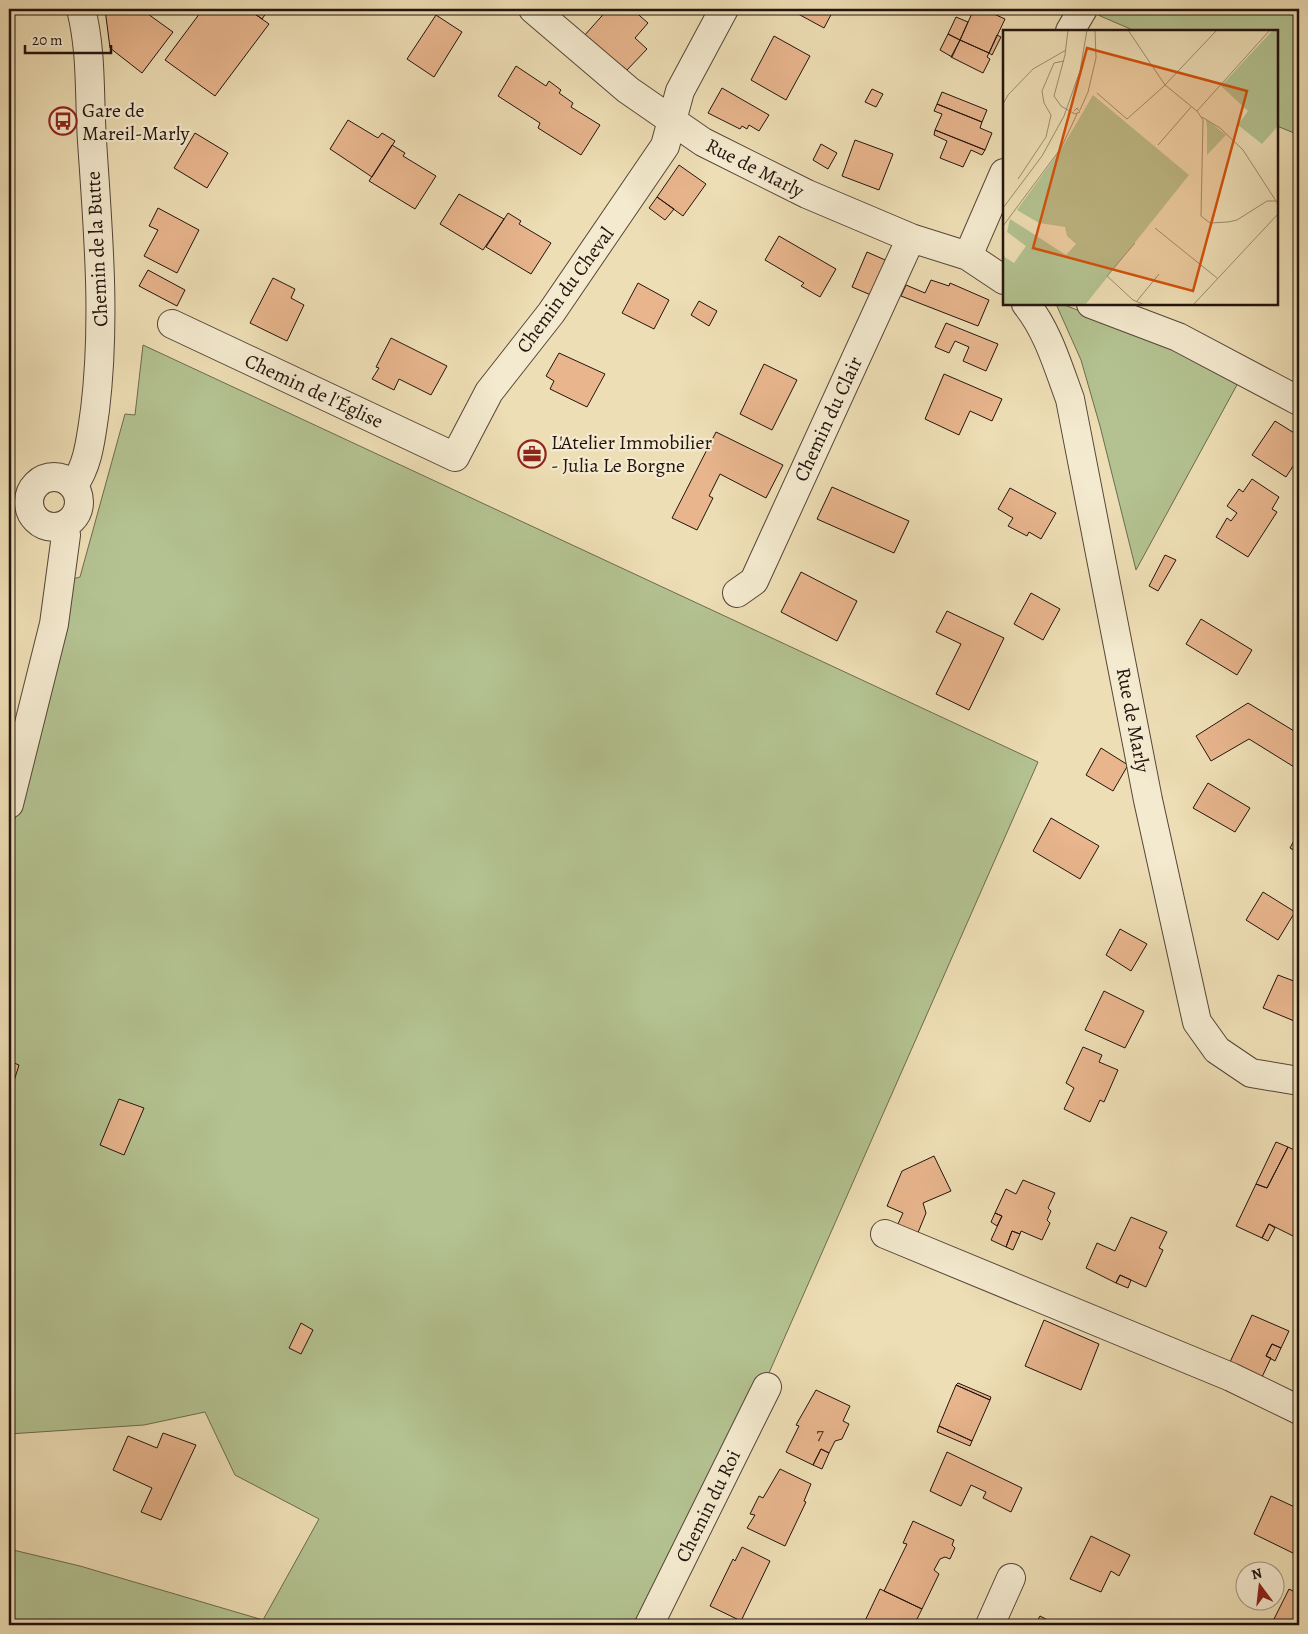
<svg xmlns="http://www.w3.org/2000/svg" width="1308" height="1634" font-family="Alegreya,serif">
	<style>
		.green { fill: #b4c291; stroke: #6c6b50 }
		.building { fill: #e8b58d; stroke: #23140e }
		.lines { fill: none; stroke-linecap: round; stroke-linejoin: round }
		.minor-casing { stroke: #564638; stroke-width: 30 }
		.minor { stroke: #f4eacf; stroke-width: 28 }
		.labels { text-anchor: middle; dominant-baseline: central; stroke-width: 4.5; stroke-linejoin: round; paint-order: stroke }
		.number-label { font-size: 18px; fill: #543c2e }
		.poi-label { font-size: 20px; fill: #23140e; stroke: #f4eacf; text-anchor: start }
		.street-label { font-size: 20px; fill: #23140e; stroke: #f4eacf }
		.inset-road { fill: none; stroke: #9d8d72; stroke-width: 1 }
		.view { fill: #d4520c; fill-opacity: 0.15; stroke: #d4520c; stroke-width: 2.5 }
		.inset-edge { fill: none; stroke: #23140e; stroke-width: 2.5 }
	</style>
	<rect width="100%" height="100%" fill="#eedeb5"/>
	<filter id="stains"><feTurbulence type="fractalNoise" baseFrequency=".004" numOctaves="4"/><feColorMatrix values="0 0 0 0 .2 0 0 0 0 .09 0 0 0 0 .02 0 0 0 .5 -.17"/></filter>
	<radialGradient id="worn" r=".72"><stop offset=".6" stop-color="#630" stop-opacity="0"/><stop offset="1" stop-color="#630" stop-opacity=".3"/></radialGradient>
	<path class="green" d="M1102,9H1299V135L1277,126V31H1135L1098,15Z
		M1056,304H1062L1178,349L1238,383L1136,570L1100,426L1081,360Z
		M143,345L1038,762L658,1625H9V1549L80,1566L263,1620L319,1519L235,1475L205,1412L144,1425L9,1434V835L22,800L68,580L80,577L125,414L135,415Z"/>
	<path class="building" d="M105,9H141L173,32L142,73L110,48Z
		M203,9H248L269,24L215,96L165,60Z
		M248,9H269L262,19Z
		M608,9H613L616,12L619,9H632L648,23L635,38L647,49L627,70L584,36Z
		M789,9H834L824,28Z
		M974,9H983L1005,19L989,53L960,40Z
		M436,15L462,32L434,77L407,59Z
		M956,17L968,22L960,40L948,34Z
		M948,34L960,40L952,57L940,50Z
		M997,35L1001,37L992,55L989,53Z
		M774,36L810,56L786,100L751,80Z
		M960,40L989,53L987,57L990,59L983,73L951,57Z
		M516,66L546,86L549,81L561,90L559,93L573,103L571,107L600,125L581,155L538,128L540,123L498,96Z
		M722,88L769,115L759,131L749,125L747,129L742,126L740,129L708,113Z
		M872,89L883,94L876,107L865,102Z
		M942,92L987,110L982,122L937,104Z
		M937,104L982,122L980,128L992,133L985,150L935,130L942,114L934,111Z
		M348,120L378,138L382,133L395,141L372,177L330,149Z
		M935,130L985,150L982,155L971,150L963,167L940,158L947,141L934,135Z
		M195,133L228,153L207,188L174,168Z
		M855,140L893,154L879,190L842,176Z
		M821,144L837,153L828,169L813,160Z
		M392,145L405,153L403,156L436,176L415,209L369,181Z
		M679,165L706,184L683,216L657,197Z
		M459,194L504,219L483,250L440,224Z
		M657,197L674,209L665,220L649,208Z
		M158,208L199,230L177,273L144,256L158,230L149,226Z
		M508,213L521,221L519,224L551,243L531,274L486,247Z
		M779,236L836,269L820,297L801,286L804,283L765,260Z
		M867,252L892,263L878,298L852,287Z
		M148,270L185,290L177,306L139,286Z
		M273,278L295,289L291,298L304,305L287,341L250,323Z
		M931,280L949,286L950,283L989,300L978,326L901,296L906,285L925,293Z
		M638,283L669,300L654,329L622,313Z
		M699,301L717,311L709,326L691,315Z
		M946,323L998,344L986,371L963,361L969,347L955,341L949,353L935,347Z
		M391,338L447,366L431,395L399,379L394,390L372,379L379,368L376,367Z
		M559,353L605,374L587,407L550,389L554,381L546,376Z
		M764,364L797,380L772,430L740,414Z
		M944,374L1002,399L992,421L970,411L959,435L925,419Z
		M1275,421L1299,436V457L1286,477L1252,455Z
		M716,432L783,465L766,498L720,474L709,496L713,498L697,530L672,518Z
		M1252,479L1279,497L1272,509L1277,512L1248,557L1216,537L1227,518L1231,521L1237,513L1227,506L1239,489L1243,492Z
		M832,487L909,521L894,553L817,519Z
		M1010,488L1056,513L1041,539L1029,532L1027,536L1008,526L1013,518L998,509Z
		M1165,555L1176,560L1158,591L1149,586Z
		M801,572L857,601L837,641L781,612Z
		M1031,593L1060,609L1043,640L1014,624Z
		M947,611L1004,638L969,710L936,694L961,644L936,632Z
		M1201,619L1252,650L1237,675L1186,644Z
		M1248,703L1299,734V770L1249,739L1211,761L1196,736Z
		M1101,748L1128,765L1113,791L1086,775Z
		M1208,783L1250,808L1235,832L1193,808Z
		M1051,818L1099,846L1080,879L1033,851Z
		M1299,831V853L1290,848Z
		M1263,892L1295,912L1278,940L1246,920Z
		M1120,929L1147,944L1131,971L1106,955Z
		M1278,975L1299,983V1023L1263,1008Z
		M1104,991L1144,1011L1125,1048L1085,1030Z
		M1083,1047L1102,1055L1099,1062L1118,1070L1104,1102L1100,1100L1090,1122L1064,1109L1074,1088L1066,1083Z
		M9,1061L19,1065L14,1081L9,1079Z
		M119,1099L144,1108L124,1155L100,1145Z
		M1276,1142L1288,1147L1267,1188L1256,1184Z
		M1288,1147L1299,1152V1239L1269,1224L1262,1238L1236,1226L1256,1184L1267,1188Z
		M934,1156L951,1191L923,1203L926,1213L917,1235L897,1226L903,1213L887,1206L902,1171Z
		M1023,1180L1055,1193L1048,1208L1051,1211L1047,1220L1050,1223L1042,1240L1021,1231L1020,1234L1012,1231L1006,1247L991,1240L1002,1216L995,1213L1006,1189L1016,1194Z
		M995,1213L1002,1216L997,1226L991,1222Z
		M1131,1217L1167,1232L1159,1248L1163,1250L1146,1287L1120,1275L1116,1283L1086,1268L1097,1243L1115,1251Z
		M1269,1224L1275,1228L1268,1241L1262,1238Z
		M1012,1231L1020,1234L1013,1250L1006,1247Z
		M1120,1275L1131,1280L1128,1288L1116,1283Z
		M1252,1315L1289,1331L1281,1348L1272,1344L1266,1356L1271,1358L1262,1377L1230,1362Z
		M1044,1320L1099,1344L1081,1390L1025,1366Z
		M301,1323L313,1330L301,1354L289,1348Z
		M1272,1344L1281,1348L1275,1361L1266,1356Z
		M958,1383L991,1397L990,1400L956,1385Z
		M956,1385L990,1400L972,1441L939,1426Z
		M816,1390L850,1406L843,1421L849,1424L842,1439L835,1441L829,1453L821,1449L813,1465L786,1452L799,1426L796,1425Z
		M939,1426L972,1441L970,1446L937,1432Z
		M163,1433L196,1445L161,1520L141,1512L152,1488L113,1470L128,1436L157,1448Z
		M821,1449L829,1453L822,1469L813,1465Z
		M947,1452L1022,1488L1011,1512L983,1498L986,1492L971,1485L961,1506L930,1491Z
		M780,1469L811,1484L804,1501L806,1502L785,1546L747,1528L755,1515L750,1514L759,1496L763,1498Z
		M1271,1496L1299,1509V1556L1254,1534Z
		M913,1521L954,1540L952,1545L955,1548L950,1559L945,1557L940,1559L934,1570L939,1574L922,1609L884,1591L907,1544L903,1543Z
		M1091,1536L1130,1555L1119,1576L1111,1571L1101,1592L1070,1579Z
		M742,1547L770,1561L741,1621L710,1606L733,1559L735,1561Z
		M880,1589L922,1609L914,1625H863Z
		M1289,1589L1299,1594V1625H1271Z
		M1040,1616L1057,1625H1035Z"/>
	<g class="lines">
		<g class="minor-casing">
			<path id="minor" d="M533,9L628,90L703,142L807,194L911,238L968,256L1004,280
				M1070,31L1083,9
				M968,256L1004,173
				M1026,304C1048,331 1058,367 1070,399L1148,800L1197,1022L1217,1050L1251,1073L1299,1081
				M1091,304L1178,337L1299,401
				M172,324L455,457L489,392L551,313L665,146L680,91L724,9
				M29 502a25 25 0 1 1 50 0a25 25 0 1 1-50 0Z
				M73,486C89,465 91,436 95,410C106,320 98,231 92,141C89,96 92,52 81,9
				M737,593L754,581L911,238
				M9,804L54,624L66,535L64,525
				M885,1234L1231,1377L1299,1410
				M649,1625L767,1387
				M990,1625L1011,1578"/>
		</g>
		<use href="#minor" class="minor"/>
	</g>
	<defs>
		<g id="bus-ring" transform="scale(1.4375)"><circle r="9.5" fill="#f4eacf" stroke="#8f2418" stroke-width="1.5"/><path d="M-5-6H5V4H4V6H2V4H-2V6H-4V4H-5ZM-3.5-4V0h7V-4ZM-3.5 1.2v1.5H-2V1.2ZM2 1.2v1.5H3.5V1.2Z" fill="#8f2418"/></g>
		<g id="office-ring" transform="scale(1.4375)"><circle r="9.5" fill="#f4eacf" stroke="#8f2418" stroke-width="1.5"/><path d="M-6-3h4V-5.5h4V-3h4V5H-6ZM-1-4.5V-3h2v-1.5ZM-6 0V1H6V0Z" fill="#8f2418"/></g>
	</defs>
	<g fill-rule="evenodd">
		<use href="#bus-ring" x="63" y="121"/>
		<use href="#office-ring" x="532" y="454"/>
	</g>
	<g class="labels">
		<g class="number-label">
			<text x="820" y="1433">7</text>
		</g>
		<g class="poi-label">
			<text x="82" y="110">Gare de<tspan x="82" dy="23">Mareil-Marly</tspan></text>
			<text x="551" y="442">L'Atelier Immobilier<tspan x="551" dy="23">- Julia Le Borgne</tspan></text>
		</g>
		<g class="street-label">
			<text transform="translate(755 168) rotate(27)">Rue de Marly</text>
			<text transform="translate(97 249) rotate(-93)">Chemin de la Butte</text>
			<text transform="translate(565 290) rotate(-54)">Chemin du Cheval</text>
			<text transform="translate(314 391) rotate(25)">Chemin de l'Église</text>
			<text transform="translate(828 419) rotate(-65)">Chemin du Clair</text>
			<text transform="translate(1133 720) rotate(79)">Rue de Marly</text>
			<text transform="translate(708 1506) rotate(-64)">Chemin du Roi</text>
		</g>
	</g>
	<g transform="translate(1003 30)">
		<rect width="275" height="275" fill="#eedeb5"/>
		<path d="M270,0H275V96L259,114L235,95L245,81L218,56ZM90,65L186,145L82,275H0V226L11,233L23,216L4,202L7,189L63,225L73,214L64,206L62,197L36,193L14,180L60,116ZM203,89L223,105L204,125V97Z" fill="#b4c291"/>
		<path class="inset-road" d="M65,0L62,25L51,66L58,76L72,84L77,82L74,78L71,81M125,0L162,55L194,81L200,90L198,186L207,193L225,192L234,190L264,171H273L275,174M94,63L124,89L160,57L214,0M0,74L5,65L30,39L63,20M77,80L85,62L93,28L92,0M194,81L267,0M199,87L217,98L240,120L273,171M155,115L188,77M15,149L43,107L48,85L41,73L39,61L51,33L61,31M0,178L39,126L61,86L77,41L84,0M0,196L58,118L74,84M152,198L214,248M132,213L104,246L130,270L142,275M134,271L156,244M190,275L275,184"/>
		<path class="view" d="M84,18L244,61L190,261L30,218Z"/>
		<rect width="275" height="275" class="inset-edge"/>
	</g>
	<rect width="1308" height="1634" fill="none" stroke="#eedeb5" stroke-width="30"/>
	<rect x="10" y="10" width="1288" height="1614" fill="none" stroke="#23140e" stroke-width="2.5"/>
	<rect x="15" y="15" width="1278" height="1604" fill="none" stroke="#23140e"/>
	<g transform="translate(1260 1586) rotate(345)"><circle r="24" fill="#f4eacf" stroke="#a09482"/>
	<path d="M0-4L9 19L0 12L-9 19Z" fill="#8f2418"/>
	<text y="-8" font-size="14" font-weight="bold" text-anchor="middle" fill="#23140e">N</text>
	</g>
	<path d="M25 45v8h86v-8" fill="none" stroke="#23140e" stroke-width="2.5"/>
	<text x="32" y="45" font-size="15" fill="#23140e" stroke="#f4eacf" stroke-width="4" paint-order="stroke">20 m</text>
	<rect width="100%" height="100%" filter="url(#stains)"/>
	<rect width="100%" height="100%" fill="url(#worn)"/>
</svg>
